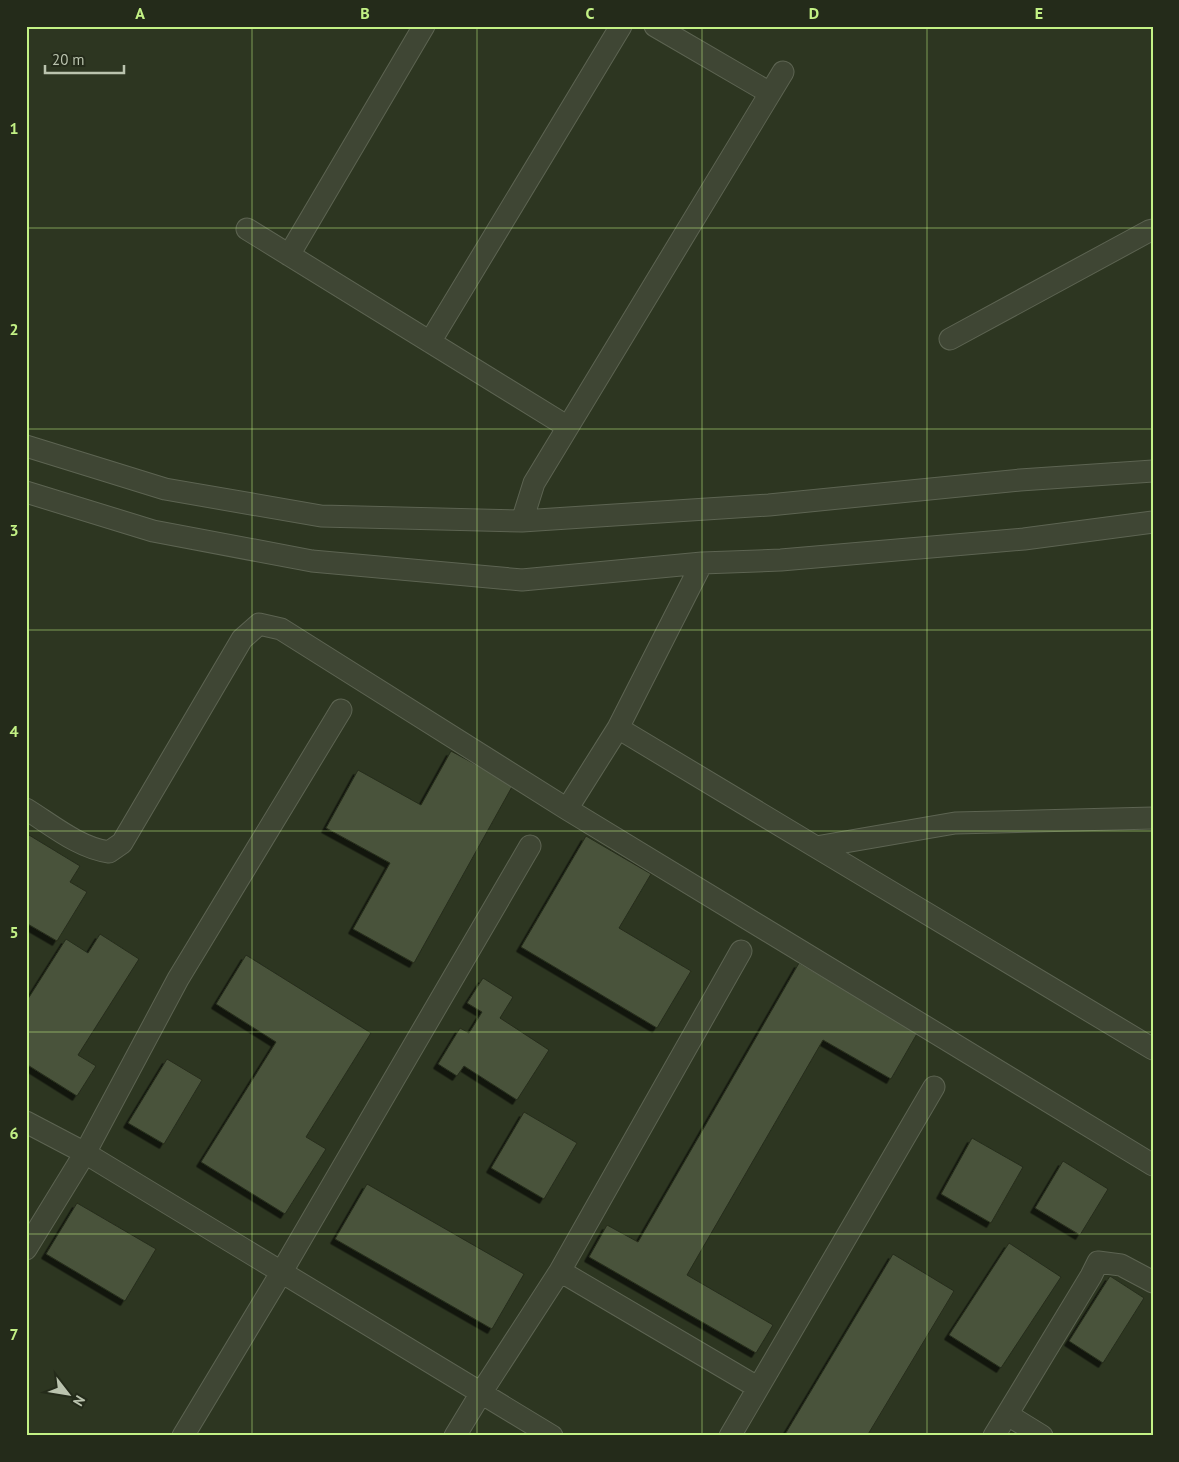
<svg xmlns="http://www.w3.org/2000/svg" width="1179" height="1462" font-family="'PT Sans',sans-serif">
	<style>
		.building { fill: #49533a; stroke: #262d1c; filter: url(#shadow) }
		.lines { fill: none; stroke-linecap: round; stroke-linejoin: round }
		.minor-casing { stroke: #5d6452; stroke-width: 23 }
		.minor { stroke: #3f4634; stroke-width: 21 }
		.grid { fill: none; stroke: #c3f185; stroke-width: 1; stroke-opacity: 0.55 }
		.neatline { fill: none; stroke: #c3f185; stroke-width: 2 }
		.grid-label { font-size: 16px; text-anchor: middle; font-weight: bold; fill: #c3f185 }
	</style>
	<defs>
		<filter id="shadow"><feDropShadow dx="-4.5" dy="4.5" stdDeviation="0" flood-color="#0009"/></filter>
	</defs>
	<rect width="100%" height="100%" fill="#2d3621"/>
	<path class="building" d="M451,751L513,785L414,963L353,929L390,863L326,828L358,770L421,805Z
		M29,835L80,866L70,882L87,892L57,941L26,923V840Z
		M586,836L651,874L619,928L691,971L657,1028L521,947Z
		M100,934L139,959L78,1055L96,1066L77,1096L26,1064V1002L66,939L88,953Z
		M246,955L371,1033L306,1137L326,1149L285,1214L201,1162L276,1042L216,1004Z
		M799,963L918,1032L891,1079L823,1040L687,1275L773,1325L756,1353L589,1257L607,1225L638,1242Z
		M483,978L513,997L500,1018L549,1050L517,1100L464,1066L457,1076L438,1064L460,1028L469,1033L482,1012L467,1003Z
		M167,1059L202,1080L164,1144L128,1123Z
		M524,1112L577,1143L544,1199L491,1168Z
		M972,1138L1023,1167L991,1223L941,1194Z
		M1063,1161L1108,1189L1080,1235L1035,1208Z
		M367,1184L524,1274L492,1329L335,1239Z
		M77,1203L156,1249L125,1301L46,1254Z
		M1009,1243L1061,1277L1001,1368L949,1335Z
		M893,1254L954,1291L867,1436H784Z
		M1110,1276L1144,1298L1103,1363L1069,1341Z"/>
	<g class="lines">
		<g class="minor-casing">
			<path id="minor" d="M655,26L770,93
				M247,229L568,427
				M289,255L424,26
				M950,339L1149,231L1153,230
				M430,342L621,26
				M26,446L165,489L321,516L522,521L769,505L1020,480L1153,471
				M26,492L153,531L312,561L522,580L702,563L781,560L1024,539L1153,522
				M522,521L534,483L783,72
				M618,728L816,847L955,823L1153,818
				M26,809C52,825 79,848 109,852L122,843L242,639L259,624L281,629L567,809L1153,1165
				M567,809L618,728L702,563
				M816,847L1153,1049
				M26,1122L85,1153L552,1436
				M26,1249L85,1153L178,979L341,710
				M560,1271L757,1387
				M1008,1415L1042,1436
				M183,1436L281,1273L530,846
				M455,1436L481,1393L560,1271L741,951
				M730,1436L934,1087
				M994,1436L1091,1276L1098,1262L1121,1265L1153,1282"/>
		</g>
		<use href="#minor" class="minor"/>
	</g>
	<path class="grid" d="M252,26V1436M477,26V1436M702,26V1436M927,26V1436M26,228H1153M26,429H1153M26,630H1153M26,831H1153M26,1032H1153M26,1234H1153"/>
	<rect width="1179" height="1462" fill="none" stroke="#242b1a" stroke-width="55"/>
	<g transform="translate(68 1394) rotate(121)" stroke="#242b1a" stroke-width="4" paint-order="stroke">
	<path d="M0-4L9 19L0 12L-9 19Z" fill="#bac3ae"/>
	<text y="-8" font-size="14" font-weight="bold" text-anchor="middle" fill="#bac3ae">N</text>
	</g>
	<path d="M45 65v8h79v-8" fill="none" stroke="#bac3ae" stroke-width="2.5"/>
	<text x="52" y="65" font-size="15" fill="#bac3ae" stroke="#242b1a" stroke-width="4" paint-order="stroke">20 m</text>
	<rect x="28" y="28" width="1124" height="1406" class="neatline"/>
	<g class="grid-label">
		<text x="140" y="19">A</text>
		<text x="365" y="19">B</text>
		<text x="590" y="19">C</text>
		<text x="814" y="19">D</text>
		<text x="1039" y="19">E</text>
		<text x="14" y="134">1</text>
		<text x="14" y="335">2</text>
		<text x="14" y="536">3</text>
		<text x="14" y="737">4</text>
		<text x="14" y="938">5</text>
		<text x="14" y="1139">6</text>
		<text x="14" y="1340">7</text>
	</g>
</svg>
